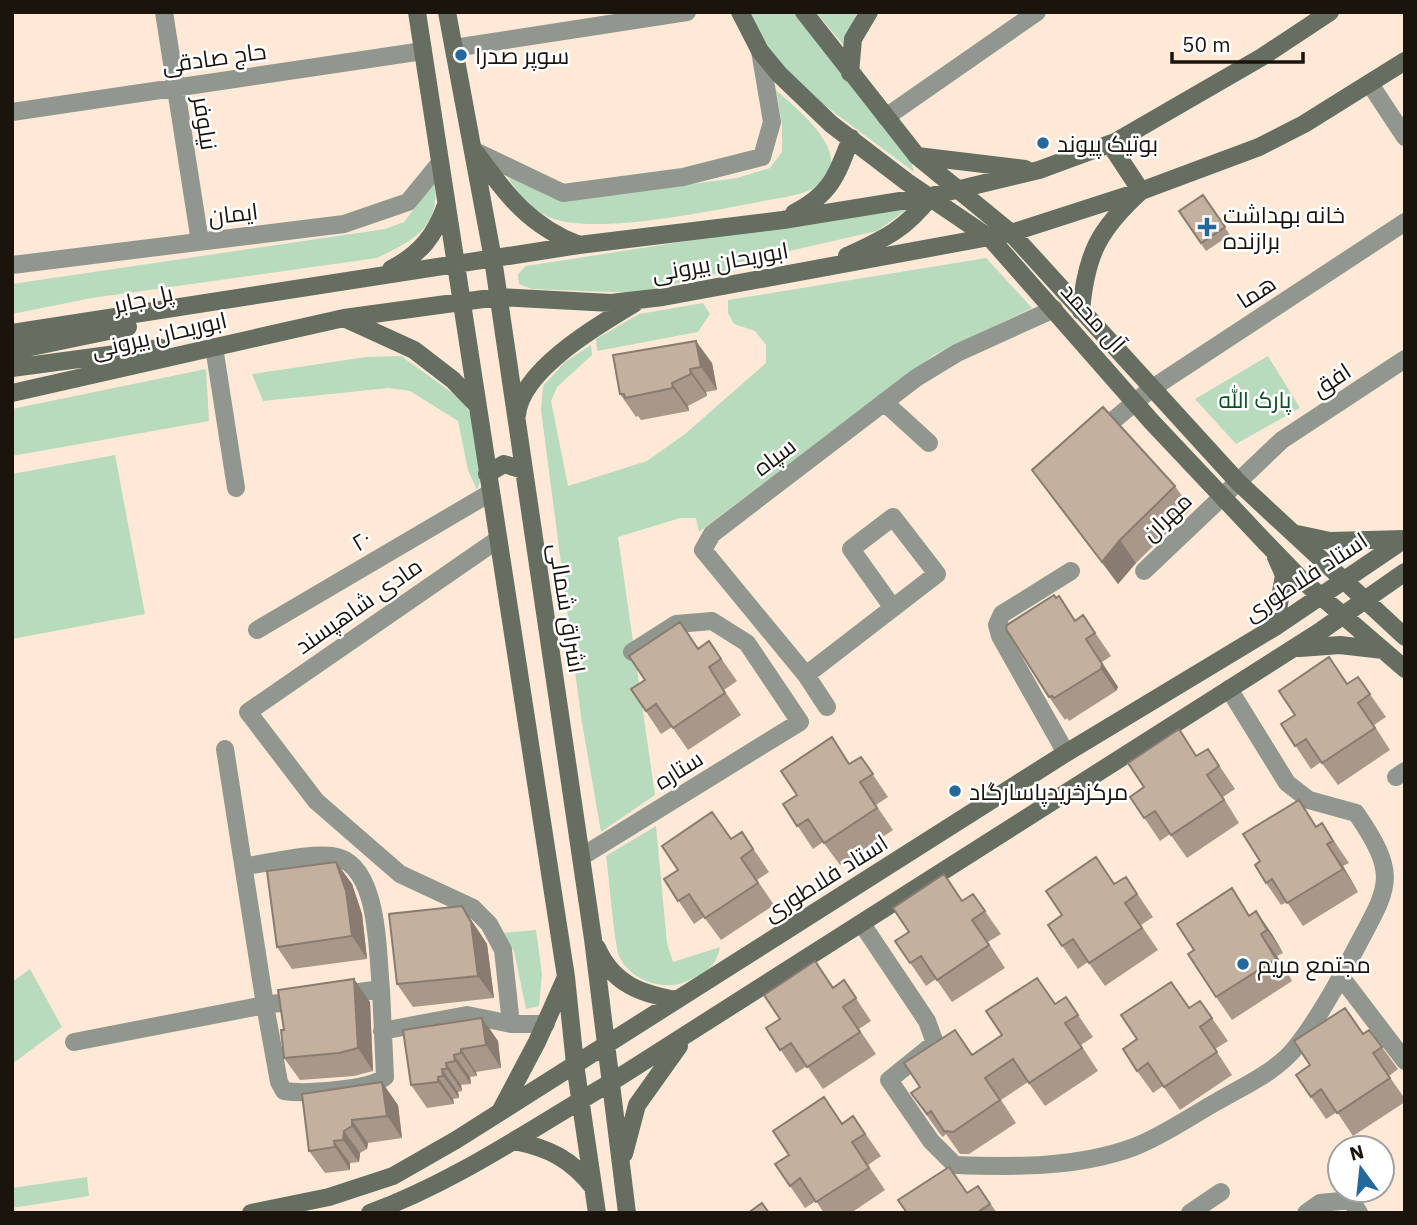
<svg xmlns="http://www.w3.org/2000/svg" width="1417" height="1225" font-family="'IBM Plex Sans',Cairo,sans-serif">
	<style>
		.green { fill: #b8dbbe }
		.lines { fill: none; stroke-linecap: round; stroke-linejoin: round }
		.street { stroke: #91978e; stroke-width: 18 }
		.secondary { stroke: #656e61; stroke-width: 18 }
		.wall { fill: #a99789 }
		.shaded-wall { fill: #897b6f }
		.building { fill: #c4b09f; stroke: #897b6f; stroke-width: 2 }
		.poi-dot { fill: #24699e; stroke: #fff; stroke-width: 2.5 }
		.labels { text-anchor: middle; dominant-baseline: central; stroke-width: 5; stroke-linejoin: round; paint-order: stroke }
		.poi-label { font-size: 23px; fill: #1a140d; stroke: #fff; text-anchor: start }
		.street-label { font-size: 23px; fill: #1a140d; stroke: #fff }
		.park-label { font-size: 23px; fill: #0a5123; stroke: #fff }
	</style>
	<rect width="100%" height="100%" fill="#fee9d7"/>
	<path class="green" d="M747,12H797L910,157L914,172L812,96L775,62Z
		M816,12H857L845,47Z
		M776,90C799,111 863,160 812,189C805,193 794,195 786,197C731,206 593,239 546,216C525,206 515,188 503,169C525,186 544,196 572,200L737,178L770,168L782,152V125Z
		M435,181C440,228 414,240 377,258L92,298L12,314V284L385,229L404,222Z
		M912,206L877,231L772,255L707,277L635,293L532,289L519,284L518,274L526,266Z
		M986,258L1032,308L934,355L699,532L696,518H680L618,537L655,795L601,832L581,717L541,410L543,386L565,362L591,345L592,355L557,387L551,401L568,486L647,461L685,434L766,363V345L755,331L734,324L728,313V300Z
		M703,303L710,314L698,332L597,351L596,339L639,314Z
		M401,356L461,399L472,416L481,479L477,490L468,470L458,421L410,391L389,388L263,401L252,374L366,357Z
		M1268,356L1300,408L1236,444L1195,399Z
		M206,369L209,421L12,456V409Z
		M115,455L145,614L12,639V474Z
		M656,826L667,943L673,962L720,947C716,968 704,974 685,982C662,991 631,980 620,958C614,946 609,874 606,856Z
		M536,930L542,974L539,1006L526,1009L514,951L503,933Z
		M30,969L62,1027L12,1064V982Z
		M87,1177L89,1196L12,1208V1188Z"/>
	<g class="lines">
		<path class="street" d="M164,12L200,242
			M454,48L687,12
			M1370,84L1405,137
			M12,112L423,51
			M886,117L1037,12
			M475,151L563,193L683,177L762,157L772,122L760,51
			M12,265L344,224L408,202L440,163
			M214,347L236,488
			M884,402L929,443
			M1098,433L1151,389L1405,222
			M497,540L248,712L316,801L400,874L473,908L489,924L503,950L511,1024
			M1144,571L1282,440L1405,359
			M257,630L490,493
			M806,675L937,574L893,517L851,549L893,608
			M827,707L806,675L703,550L712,534L916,378L957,353L1054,309
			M1066,753L1000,636L997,625L1002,614L1071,571
			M1396,777L1405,771
			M581,857L800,722L747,643L712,621L676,624L632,652
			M246,866C270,863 309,853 332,856C380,862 377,953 381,989
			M862,924L927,1021L935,1043L889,1080L931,1141L955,1165C1015,1167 1077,1168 1134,1147C1163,1136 1191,1116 1218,1101C1245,1085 1276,1072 1296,1047C1319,1018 1337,985 1354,952C1388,887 1401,878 1356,813L1309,800L1287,783L1229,689
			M1341,977L1405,1061
			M381,989L385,1077C370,1090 305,1094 284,1091L279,1082L265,1005Z
			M382,1031L467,1015L511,1024H546
			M74,1042L265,1005L225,749
			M1190,1213L1221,1192
			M1306,1213L1320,1203L1351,1200L1359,1213"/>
		<path class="secondary" d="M417,12L566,977L575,1064L597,1213
			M447,12L493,259L593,939L627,1213
			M740,12L760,51L779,74L831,124L907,182L991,239L1151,421L1267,544L1302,580L1405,669
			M804,12L917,156L1011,233L1239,483L1405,637
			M850,73L853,39L869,12
			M477,154C507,196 530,226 579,245
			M917,156L1025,169
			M794,213C831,194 837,175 851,138
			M847,256C884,239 905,230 931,196
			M391,269C421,254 435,235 446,205
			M1081,311C1086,254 1099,229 1141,191L1110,144
			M344,318L414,350L453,380L476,404
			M12,333L579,245L783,220L931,196L1039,170L1115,142L1262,57L1330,12
			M12,351L128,327
			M12,368L161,348
			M12,393L344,318L498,297L611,303L663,297L1011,233L1141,191L1259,147L1304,124L1405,61
			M517,415C521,370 598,325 635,303
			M487,474L504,464L523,470
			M1297,534L1330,541L1405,539
			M1275,627L1284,575L1276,557
			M1300,648L1340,645L1383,650
			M597,948C613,984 641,994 677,1000
			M500,1112L537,1042L566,977
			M514,1141C549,1148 571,1159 593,1187
			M624,1154L637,1105L679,1046
			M251,1213L329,1197L393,1176L456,1140L1066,753L1275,627L1405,539
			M370,1213C455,1182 531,1129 610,1083L1322,630L1405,572"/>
	</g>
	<path class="wall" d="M1203,195L1230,235L1206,251L1179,211Z
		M613,355L712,363L717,390L706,392L707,396L688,406L689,411L641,420L638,416L636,417L620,394Z
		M1032,470L1175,486L1191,509L1136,563L1118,584L1048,492Z
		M1083,615L1111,656L1102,662L1118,687L1116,691L1069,721L1067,718L1065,720L1049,697L1076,620Z
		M709,641L737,681L724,690L741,715L688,750L672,727L661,734L631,689Z
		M1358,677L1386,717L1374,725L1390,750L1338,785L1321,762L1311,769L1281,724Z
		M1208,749L1235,789L1223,797L1239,823L1187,858L1170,834L1160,841L1130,797Z
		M861,757L888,797L876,805L893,830L840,865L823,842L813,849L783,804Z
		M1322,823L1349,863L1343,866L1358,892L1303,926L1287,902L1281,905L1266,883L1317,826Z
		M742,832L769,872L757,880L774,905L721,940L704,917L694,924L664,879Z
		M336,862L352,884L362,914L367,959L292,969L277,947Z
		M1126,877L1153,917L1141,925L1158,950L1105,986L1088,962L1078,969L1048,925Z
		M973,894L1001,934L988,942L1005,968L952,1002L936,979L926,986L895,941Z
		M462,906L487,944L494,998L413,1007L397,984Z
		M1256,911L1272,934L1283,953L1277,956L1292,981L1232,1020L1216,997L1250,915Z
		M354,979L370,1002L373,1071L354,1076L300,1080L284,1058V1030Z
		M844,980L871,1021L859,1029L876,1054L823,1089L807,1066L796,1073L766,1028Z
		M1066,997L1093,1037L1081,1045L1098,1071L1045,1106L1028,1082L1001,1100L1016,1123L969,1154H960L946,1134L943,1137L940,1134L911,1093Z
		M1200,1001L1228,1041L1215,1049L1232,1075L1180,1110L1163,1086L1153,1093L1137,1071L1190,1008Z
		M482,1018L498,1041L501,1068L476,1072L477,1076L470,1077L471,1084L461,1085L462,1091L458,1092L459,1098L453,1099L454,1104L427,1108L411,1085Z
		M1363,1034L1382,1047L1398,1069L1389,1076L1405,1099V1102L1353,1136L1337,1112L1326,1119L1311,1097Z
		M302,1094L398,1105L402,1138L368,1143L367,1149L360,1153L359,1162L350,1163V1170L325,1173L309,1151Z
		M853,1116L881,1156L868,1165L885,1190L851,1213H824L816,1201L805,1208L775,1164Z
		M978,1186L997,1213H907L968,1193Z"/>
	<path class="shaded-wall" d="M696,341L712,363L717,390L701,367Z
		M690,369L706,392L707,396L691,374Z
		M672,383L688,406L689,411L673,388Z
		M1120,540L1136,563L1118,584L1102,562Z
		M1086,639L1118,687L1116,691L1101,669Z
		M1327,844L1343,866L1358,892L1343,869Z
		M336,862L352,884L362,914L367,959L352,936Z
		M462,906L487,944L494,998L478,976Z
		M1256,911L1272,934L1283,953L1267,930Z
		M1261,934L1277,956L1292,981L1276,959Z
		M354,979L370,1002L373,1071L358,1048Z
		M482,1018L498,1041L501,1068L486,1045Z
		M461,1049L476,1072L477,1076L461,1053Z
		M454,1055L470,1077L471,1084L455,1061Z
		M446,1063L461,1085L462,1091L447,1069Z
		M442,1069L458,1092L459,1098L443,1076Z
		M438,1077L453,1099L454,1104L438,1082Z
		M382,1082L398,1105L402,1138L387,1116Z
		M352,1120L368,1143L367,1149L352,1126Z
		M344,1131L360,1153L359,1162L343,1140Z
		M334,1141L350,1163V1170L335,1147Z"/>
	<path class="building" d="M1203,195L1225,227L1201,243L1179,211Z
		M696,341L701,367L690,369L691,374L672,383L673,388L625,398L624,394H620L613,355Z
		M1103,407L1175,486L1120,540L1102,562L1032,470Z
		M1054,595L1056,598L1059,596L1075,621L1083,615L1095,633L1086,639L1102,664L1101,669L1054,698L1052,696L1049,697L1006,629L1007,625Z
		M680,622L698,649L709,641L721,659L709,667L725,693L673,728L656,704L646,711L631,689L645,680L629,656Z
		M1329,657L1347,684L1358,677L1370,694L1358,703L1375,728L1322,763L1306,739L1295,746L1281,724L1295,715L1279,691Z
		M1179,729L1196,756L1208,749L1219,766L1207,775L1224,800L1171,835L1155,811L1144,818L1130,797L1144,787L1128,763Z
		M832,737L849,764L861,757L873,774L860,782L877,808L824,843L808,819L797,826L783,804L797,795L781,771Z
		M1299,800L1316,827L1322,823L1333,841L1327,844L1343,869L1287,903L1272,879L1266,883L1255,865L1260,861L1243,834Z
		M712,812L731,839L742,832L753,849L741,858L758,883L705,918L689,894L678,901L664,879L678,870L662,846Z
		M1096,857L1114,884L1126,877L1137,894L1125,903L1142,928L1089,963L1073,939L1062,946L1048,925L1062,915L1046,891Z
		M336,862L346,891L352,936L277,947L267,871Z
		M944,874L962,901L973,894L985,911L972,920L989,945L937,980L921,956L910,963L895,941L909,932L893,908Z
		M1232,888L1249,916L1256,911L1267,930L1261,934L1276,959L1216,997L1188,954L1194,950L1177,924Z
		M462,906L471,922L478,976L397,984L389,914Z
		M815,961L833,988L844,980L856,998L843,1007L860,1032L807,1067L791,1043L780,1050L766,1028L780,1019L764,995Z
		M1037,978L1055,1004L1066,997L1078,1015L1065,1023L1082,1048L1029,1083L1013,1059L985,1078L1000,1100L953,1132L944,1131L931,1111L927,1114L911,1093L920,1087L904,1063L955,1030L972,1055L1002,1035L986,1011Z
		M354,979L358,1048L339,1053L284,1058L281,1030H284L278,990Z
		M1171,982L1189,1008L1200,1001L1212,1018L1200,1027L1217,1052L1164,1087L1148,1063L1137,1071L1123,1049L1137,1039L1121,1015Z
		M1345,1008L1363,1034L1369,1030L1382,1047L1373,1053L1390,1078L1337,1113L1321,1089L1311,1097L1296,1075L1310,1065L1294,1041Z
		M482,1018L486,1045L461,1049V1053L454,1055L455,1061L446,1063L447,1069H442L443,1076L438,1077V1082L411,1085L403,1030Z
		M382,1082L387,1116L352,1120V1126L344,1131L343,1140L334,1141L335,1147L309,1151L302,1094Z
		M824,1097L842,1124L853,1116L865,1134L852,1142L869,1168L816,1202L800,1178L790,1186L775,1164L789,1155L773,1131Z
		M949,1167L967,1193L978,1186L990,1204L978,1212V1213H907L898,1200Z
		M762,1203L769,1213H748Z"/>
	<g class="poi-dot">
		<circle cx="461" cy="55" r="7"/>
		<circle cx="1043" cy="143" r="7"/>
		<path d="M1203.5 216.5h7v7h7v7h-7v7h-7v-7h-7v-7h7z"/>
		<circle cx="955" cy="791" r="7"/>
		<circle cx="1243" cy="964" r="7"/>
	</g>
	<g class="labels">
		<g class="poi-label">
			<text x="475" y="55">سوپر صدرا</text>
			<text x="1057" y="143">بوتیک پیوند</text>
			<text x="1223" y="214">خانه بهداشت<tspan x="1223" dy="26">برازنده</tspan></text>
			<text x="969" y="791">مرکزخریدپاسارگاد</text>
			<text x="1257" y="964">مجتمع مریم</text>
		</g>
		<g class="street-label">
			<text transform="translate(214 57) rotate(-8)">حاج صادقی</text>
			<text transform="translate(206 123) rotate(81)">نیلوفر</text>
			<text transform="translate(233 213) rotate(-7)">ایمان</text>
			<text transform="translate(720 261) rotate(-10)">ابوریحان بیرونی</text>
			<text transform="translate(1256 291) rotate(-33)">هما</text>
			<text transform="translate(143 298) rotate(-13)">پل جابر</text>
			<text transform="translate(1094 317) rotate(48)">آل محمد</text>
			<text transform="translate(159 334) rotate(-13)">ابوریحان بیرونی</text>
			<text transform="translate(1331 379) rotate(-33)">افق</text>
			<text transform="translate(774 456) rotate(-37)">سپاه</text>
			<text transform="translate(1166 516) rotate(-43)">مهران</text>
			<text transform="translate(361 540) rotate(-31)">۲۰</text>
			<text transform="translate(1305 576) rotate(-33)">استاد فلاطوری</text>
			<text transform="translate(358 605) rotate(-35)">مادی شاهپسند</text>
			<text transform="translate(568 608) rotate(81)">اشراق شمالی</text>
			<text transform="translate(678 769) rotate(-32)">ستاره</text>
			<text transform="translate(825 877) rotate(-32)">استاد فلاطوری</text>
		</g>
		<g class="park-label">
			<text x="1255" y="399">پارک الله</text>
		</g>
	</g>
	<rect width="1417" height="1225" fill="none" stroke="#1a140d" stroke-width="28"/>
	<g transform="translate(1361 1169) rotate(345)"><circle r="33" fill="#ffffff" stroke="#a3a19e" stroke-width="2"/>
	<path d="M0-5L12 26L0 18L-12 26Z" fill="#24699e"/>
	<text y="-10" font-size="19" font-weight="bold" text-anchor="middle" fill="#1a140d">N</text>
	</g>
	<path d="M1172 52v10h131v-10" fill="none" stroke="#1a140d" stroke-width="3.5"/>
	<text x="1182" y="52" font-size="21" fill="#1a140d" stroke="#ffffff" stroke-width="5" paint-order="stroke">50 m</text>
</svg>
